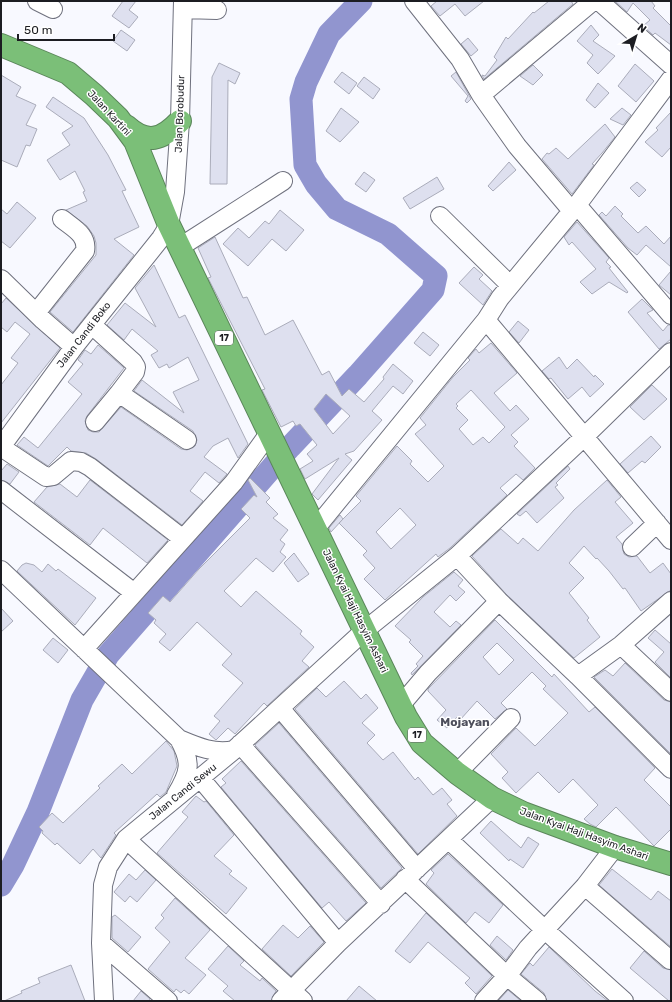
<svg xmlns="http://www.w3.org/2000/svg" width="672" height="1002" font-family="Rubik,sans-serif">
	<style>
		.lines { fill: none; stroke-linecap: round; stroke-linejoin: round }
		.river { stroke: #9195cf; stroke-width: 23 }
		.building { fill: #dee0ef; stroke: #aaacba; fill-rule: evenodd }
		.minor-casing { stroke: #6f717e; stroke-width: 20 }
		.highway-casing { stroke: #5a865a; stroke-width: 24 }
		.minor { stroke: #fff; stroke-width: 18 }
		.highway { stroke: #7bbf78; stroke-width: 22 }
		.labels { text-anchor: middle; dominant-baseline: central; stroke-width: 3; stroke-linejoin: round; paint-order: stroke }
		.shield { fill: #fff; stroke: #606164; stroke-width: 1 }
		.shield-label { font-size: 9px; font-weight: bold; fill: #1c1d22 }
		.street-label { font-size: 10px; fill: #1c1d22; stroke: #fff }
		.quarter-label { font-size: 12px; font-weight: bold; fill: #4d4e5b; stroke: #fff }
	</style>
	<rect width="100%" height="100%" fill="#f8f9ff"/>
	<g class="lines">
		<path class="river" d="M1,885L13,865L38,812L82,700L108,655L290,447L358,375L433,290L436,276L388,234L337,209L316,184L305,165L301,99L306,82L329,34L361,1"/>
	</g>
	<path class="building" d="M123,1H136L129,10L138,17L129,28L112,16Z
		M437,1H484L465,16L455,4L440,16L431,6Z
		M549,1H571L573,4L484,79L482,75L485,76L497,60L494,57L506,37L508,39L533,12L534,13Z
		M615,1H651L655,6L653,8L671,26V45L655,33L653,35L643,26L650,20L633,3L627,12Z
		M591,25L599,35L593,41L615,56L598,74L587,63L593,55L577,41Z
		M121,30L135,40L127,51L113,41Z
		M468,38L478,50L471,56L461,44Z
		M219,63L240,73L235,84L228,80L227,184H210L212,77Z
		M635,64L654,81L636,102L618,86Z
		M533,65L543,75L533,85L520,76Z
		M342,72L357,83L349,94L334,82Z
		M456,72L471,99L467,103L465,101L468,96L451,76Z
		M1,75L21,87L16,96L36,105L26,125L37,129L30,146L26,145L17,167L1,160Z
		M364,77L380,89L373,99L357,86Z
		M598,83L609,93L595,108L586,100Z
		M53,97L84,118L108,155L126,190L122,191L139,227L114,239L134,255L73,332L50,312L96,255V243L94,236L87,226L66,210L87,201L83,192L85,191L75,171L60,180L47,160L70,145L62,133L73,126L46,107Z
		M341,108L359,122L340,142L326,131Z
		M622,108L631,115L623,125L610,119Z
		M671,112V147L662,157L645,142L658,130L656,128Z
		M605,124L615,137L602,153L592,164L594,165L572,194L542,159L547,153L549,154L556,148L568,159Z
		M509,162L516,170L493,191L488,186Z
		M364,172L375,180L366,192L355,184Z
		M437,177L444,189L410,209L403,198Z
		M637,182L646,190L639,197L630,188Z
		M17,202L36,218L10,248L1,241V209L7,214Z
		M615,206L623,214L621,216L638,233L646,226L664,244L671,236V267L646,245L637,255L628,248L599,215L602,212L606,216Z
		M280,210L304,230L286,251L272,239L248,266L223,244L238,228L249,238L265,221L269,224Z
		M577,222L609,258L606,262L611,267L609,268L628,292L627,293L609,282L592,294L580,282L596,269L572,242L569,245L564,237Z
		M215,237L243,298L247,297L265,335L293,320L322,375L329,371L342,396L349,389L364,402L384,379L383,377L393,364L413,381L403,394L393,386L372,411L382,420L354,451L345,454L352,460L318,500L312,494L339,458L305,479L300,469L313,461L307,454L317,445L300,424L296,426L293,421L281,427L262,390L265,389L208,278L211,277L198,248ZM326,394L350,416L333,434L314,409Z
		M154,265L179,318L185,315L248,444L238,458L228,438L213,446L204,457L227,474L219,483L205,472L190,491L203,501L182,525L96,459L86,453L71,451L67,447L48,466L17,445L24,437L38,448L82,394L68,382L83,364L78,360L85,350L91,354L98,345L124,368L87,416L85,421L88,430L93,432H99L121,407L181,449L187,450L195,446L197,440L193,431L134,391L142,380L184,413L173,392L199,380L188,357L169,368L167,364L159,368L151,355L158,351L132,329L124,340L107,325L125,303L156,327L135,288Z
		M474,267L483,275L479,279L492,291L483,305L459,283Z
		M671,271V295L659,285Z
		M6,298L60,348L1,423V385L18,363L11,358L30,334L15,322L7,332L1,327V304Z
		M642,299L653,310L647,313L663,331L668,325H671V339L659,349L628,312Z
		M518,321L529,330L519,343L509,332Z
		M423,332L439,345L430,356L414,343Z
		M491,343L517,373L494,393L510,411L516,405L529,419L511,435L518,442L514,446L535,468L523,480L516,474L500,488L507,495L450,548L438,557L436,554L385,600L364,579L375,568L363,555L367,551L339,523L361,501L356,496L397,446L412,461L410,464L428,482L444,466L415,434L426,425L420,418L453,377L470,360L468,358L476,349L479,353ZM471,390L505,427L489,443L483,437L473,445L459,429L468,420L456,408L458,406L456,404ZM400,508L416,525L391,549L376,532Z
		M559,357L567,369L577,359L594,377L595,375L604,384L590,397L582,387L568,399L551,378L549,379L542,371Z
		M652,385L667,399L644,420L630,407Z
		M651,436L661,447L645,463L642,461L628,473L620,464Z
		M7,464L19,472L10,484L1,480V471Z
		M568,466L570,469L556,483L558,485L555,487L564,498L537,523L526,511L520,516L517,514Z
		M250,478L270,498L266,502L278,514L273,518L288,530L280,540L285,544L280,552L286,557L273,572L256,558L224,591L241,607L256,591L302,631L300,634L314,647L302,661L309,667L267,706L264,703L235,734L228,728L216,740L209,734L220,721L214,716L243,683L222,665L232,654L197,622L170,651L159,642L166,634L154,623L156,620L148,613L163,596L170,602L199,569L250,518L241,509L254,495L257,497L248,480Z
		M90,480L168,540L147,563L103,528L90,545L34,502L47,487L60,484L77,497Z
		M607,480L621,497L615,502L633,523L616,537L622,544L624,554L629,557L637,556L650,573L663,563L671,574V590L641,611L625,588L623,589L609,571L597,558L596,559L584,546L569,563L584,578L569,593L589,618L587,620L600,637L574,658L506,594L472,556L501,529L518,544L523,538L538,551L574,510Z
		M340,515L343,519L331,532L329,528Z
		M294,553L309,574L298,582L284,563Z
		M26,563L34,565L42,572L48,564L56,571L58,569L96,598L75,625L17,571L22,565Z
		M454,572L463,580L458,586L465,592L456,601L450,595L434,612L450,627L456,621L461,625L412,675L411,673L418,666L416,664L423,656L409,642L411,640L395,626L423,597Z
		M1,608L13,621L1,632Z
		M495,620L552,677L554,674L589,712L595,707L655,768L644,780L671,807V829L654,846L616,807L596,827L590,824L584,819L598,805L573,779L559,793L538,772L516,793L502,778L508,772L491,754L516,728L535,746L568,713L543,689L546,686L532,672L501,703L507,709L495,719L477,701L460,720L457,717L447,728L437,720L446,710L428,691V689ZM497,643L514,660L499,675L483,657Z
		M655,630L671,644V678L655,662L664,652L648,638Z
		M53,638L68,650L58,663L43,650Z
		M625,663L664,700L671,702V754L594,677L605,670L613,676Z
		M344,681L361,699L366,694L378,708L362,723L375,735L367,743L383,760L393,752L415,780L418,777L433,795L442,788L452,800L447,804L457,816L418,854L295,709L317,688L326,697Z
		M279,723L402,868L381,888L255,745Z
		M166,741L174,751L177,766L166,792L160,797L157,794L114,833L116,835L101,858L93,849L80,864L57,843L55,845L42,833L43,831L39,827L52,813L63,823L100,788L98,786L122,764L132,774Z
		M241,761L366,903L346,921L329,902L322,908L221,787L226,783L222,779Z
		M196,796L204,802L206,801L234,835L214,856L232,871L229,874L247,888L226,914L157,853L188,817L182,812Z
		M491,821L521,848L528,837L539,844L523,868L510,859L509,861L480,833Z
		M448,854L503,905L489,923L475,912L466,923L426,884L434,873L431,870Z
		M612,869L651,900L658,891L671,901V947L599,885Z
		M145,870L156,880L137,902L130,896L125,902L114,892L129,874L136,880Z
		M175,898L210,930L185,958L206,975L189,994L184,990L181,993L176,989L174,992L148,969L170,942L155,928L164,918L161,915Z
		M426,913L492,976L476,994L465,983L470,978L428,942L410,963L395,951Z
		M115,915L141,937L128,952L112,938V917Z
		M283,925L298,938L310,926L324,942L291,976L262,949Z
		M497,936L513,950L506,960L490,945Z
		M228,946L244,961L240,965L260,981L262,978L276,991L271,1001H235L223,991L228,986L208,969Z
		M549,947L595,991L608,1001H547L544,993L521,974L530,963L533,966Z
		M644,951L663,968L671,970V1001H669L630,968Z
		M71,965L85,1001H4L22,993L21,991L40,983L38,978Z
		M359,986L377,1001H346Z
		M508,990L521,1001H498Z
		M141,991L150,999L149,1001H133Z"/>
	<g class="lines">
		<g class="minor-casing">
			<path id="minor" d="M37,1L53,9
				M414,1L460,59L481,95L517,146L572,211
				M599,1L671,65
				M183,9L217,10
				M481,95L593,1
				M577,205L671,315
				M440,216L510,285
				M180,247L283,181
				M1,279L43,320L74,347
				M36,313L85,251C88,235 73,228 62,219
				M486,320L671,540
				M92,325L133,362L136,367L135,372L119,393L187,440
				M95,422L119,393
				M1,447L74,347L161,238L169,225L175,192L180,121L183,1
				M1,447L46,477L53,476L71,461L81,462L90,467L182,538
				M1,490L133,592
				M315,529L486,320L500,298L577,205L671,79
				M632,547L657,523
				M457,556L584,437L671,352
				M1,570L179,739C198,747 214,754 234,750
				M621,645L671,692
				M84,649L234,482L270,432
				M578,676L621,645L671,601
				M400,706L428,673L499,601
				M280,708L417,869
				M240,744L381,904
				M457,773L511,718
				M201,779L338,943
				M176,795C190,772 192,762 179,739
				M126,839L303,1001
				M449,840L545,930L624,1001
				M405,879L507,976L537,1001
				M585,886L670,960
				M101,943L168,1001
				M104,1001L101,943L103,885L108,867L126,839L234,750L364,631L457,556L499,601L578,676L671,769
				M281,1001L338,943L492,798
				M484,1001L507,976L528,948L585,886L615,847"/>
		</g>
		<g class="highway-casing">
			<path id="highway" d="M1,45L68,73L94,95L118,118L135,141L169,225L406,717L422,743L457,773L492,798L523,813L615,847L671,864
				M126,126C147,145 162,140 180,121"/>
		</g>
		<use href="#minor" class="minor"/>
		<use href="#highway" class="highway"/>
	</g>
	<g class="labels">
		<g class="shield">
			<rect x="215" y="331" width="18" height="14" rx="3"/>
			<rect x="408" y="728" width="18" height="14" rx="3"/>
		</g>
		<g class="shield-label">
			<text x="224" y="338">17</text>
			<text x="417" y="735">17</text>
		</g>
		<g class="street-label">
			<text transform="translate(109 113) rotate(47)">Jalan Kartini</text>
			<text transform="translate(180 114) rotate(-88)">Jalan Borobudur</text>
			<text transform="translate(84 335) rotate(-52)">Jalan Candi Boko</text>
			<text transform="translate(355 611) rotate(64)">Jalan Kyai Haji Hasyim Ashari</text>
			<text transform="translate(183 792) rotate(-39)">Jalan Candi Sewu</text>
			<text transform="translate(584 834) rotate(20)">Jalan Kyai Haji Hasyim Ashari</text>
		</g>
		<g class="quarter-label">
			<text x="465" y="722">Mojayan</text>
		</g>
	</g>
	<rect width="672" height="1002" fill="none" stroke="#1c1d22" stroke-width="4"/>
	<g transform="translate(636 36) rotate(38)" stroke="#ffffff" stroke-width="3" paint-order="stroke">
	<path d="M0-3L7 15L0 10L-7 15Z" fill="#1c1d22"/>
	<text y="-6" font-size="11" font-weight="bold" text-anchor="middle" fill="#1c1d22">N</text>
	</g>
	<path d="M18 34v6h96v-6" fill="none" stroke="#1c1d22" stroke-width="2"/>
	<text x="24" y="34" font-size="12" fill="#1c1d22" stroke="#ffffff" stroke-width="3" paint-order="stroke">50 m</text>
</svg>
